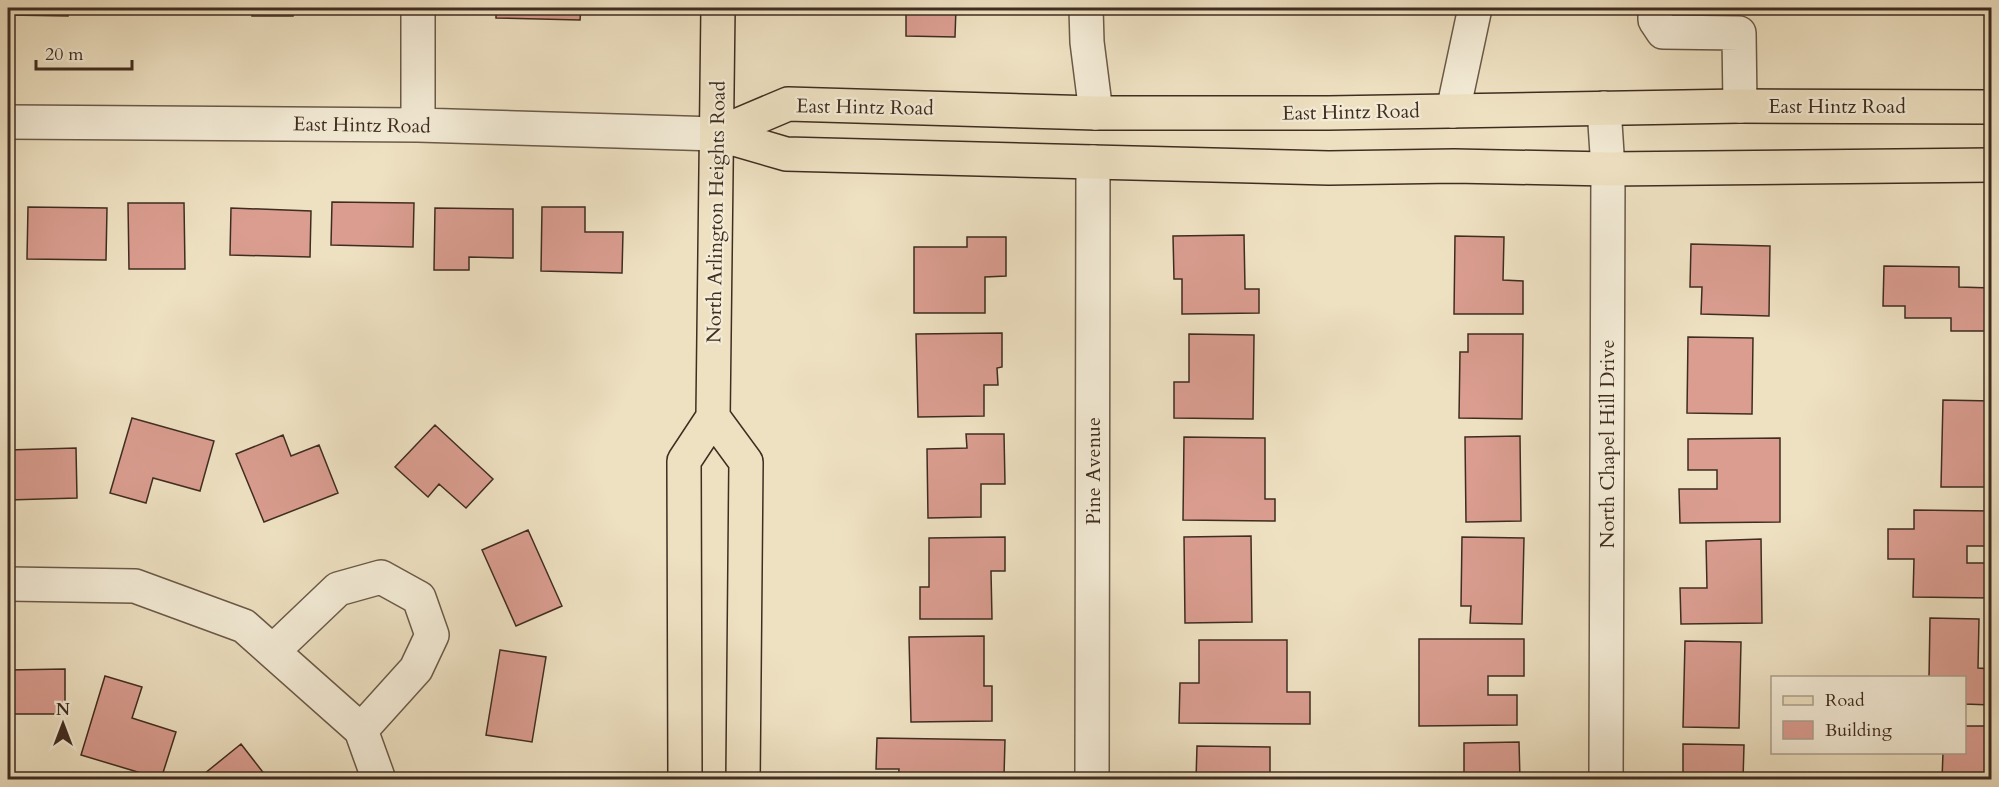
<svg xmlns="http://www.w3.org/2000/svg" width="1999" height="787" font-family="Cardo,serif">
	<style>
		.building { fill: #da9d90; stroke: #3f2d20; stroke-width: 1.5 }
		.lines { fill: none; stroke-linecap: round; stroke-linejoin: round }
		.minor-casing { stroke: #6b5a48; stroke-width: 36 }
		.major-casing { stroke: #3f2d20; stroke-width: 36 }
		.minor { stroke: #f4ecd7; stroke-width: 33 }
		.major { stroke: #eee1c2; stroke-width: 33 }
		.labels { text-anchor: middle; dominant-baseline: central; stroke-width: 4.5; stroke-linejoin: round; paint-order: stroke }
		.street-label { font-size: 20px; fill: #3f2d20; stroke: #f4ecd7 }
	</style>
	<rect width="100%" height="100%" fill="#eee1c2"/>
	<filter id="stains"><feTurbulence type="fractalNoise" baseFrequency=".00333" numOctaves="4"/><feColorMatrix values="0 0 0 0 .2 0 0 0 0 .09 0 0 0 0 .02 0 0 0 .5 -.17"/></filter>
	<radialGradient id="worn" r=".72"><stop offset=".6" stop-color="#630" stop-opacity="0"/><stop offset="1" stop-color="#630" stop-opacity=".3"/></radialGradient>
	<path class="building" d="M8,8H68V16L8,15Z
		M86,8H167V13L86,12Z
		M252,8H293V16H252Z
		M496,8H581L580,20L496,18Z
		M906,8H956L955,37L906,36Z
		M332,202L414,203L413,247L331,245Z
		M128,203H184L185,269H129Z
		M28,207L107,208L106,260L27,259Z
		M542,207H585V232H623L622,273L541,271Z
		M231,208L311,211L310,257L230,255Z
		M435,208L513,209V258L469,257V270H434Z
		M1244,235L1245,289H1259V313L1182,314V279H1174L1173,236Z
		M1455,236L1504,237L1503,280L1523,281V314H1454Z
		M967,237H1006V276L985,277V313H914V247H967Z
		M1691,244L1770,246L1769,316L1701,314L1702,287H1690Z
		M1884,266L1959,267V287L1992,288V331H1951V318H1905V306H1883Z
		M1002,333V367L997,368L998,385H984V416L918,417L916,334Z
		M1189,334L1254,335L1253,419L1174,418V382H1189Z
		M1468,334H1523L1522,419L1459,418L1460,352H1468Z
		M1688,337L1753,338L1752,414L1687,413Z
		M1943,400L1992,401V487H1941Z
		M132,418L214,441L200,491L153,478L146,503L110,493Z
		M435,425L493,479L466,508L439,484L428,497L395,467Z
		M966,434H1004L1005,484H981V517L928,518L927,449L967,448Z
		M283,435L291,456L319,445L338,493L264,522L236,454Z
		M1520,436L1521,521L1466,522L1465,437Z
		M1184,437L1265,438V499H1275V521L1183,520Z
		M1780,438V522L1680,523L1679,489H1717V470H1688V439Z
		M76,448L77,498L8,500V450Z
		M1914,510L1992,511V546H1967V563H1992V598L1913,597L1914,559H1888V529H1914Z
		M528,530L562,606L516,626L482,550Z
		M1251,536L1252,622L1185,623L1184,537Z
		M1005,537V571H991L992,619H920V587H929V538Z
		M1462,537L1524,538L1522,624L1470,623L1471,606H1461Z
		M1761,539L1762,623L1681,624L1680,588H1707L1706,541Z
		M1930,618L1979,619L1978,668L1992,669V705L1964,704V678H1929Z
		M984,636V686H992V721L911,722L909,637Z
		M1419,639H1524V676H1488V695H1517V725L1419,726Z
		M1199,640H1287V692H1310V724L1179,723L1180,683H1199Z
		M1685,641L1741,642L1739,728L1683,727Z
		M500,650L546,657L532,742L486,735Z
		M65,669V714H8V670Z
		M105,676L142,687L132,718L176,732L161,779L81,755Z
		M1964,726H1992V780H1942L1943,752H1964Z
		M877,738L1005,740L1004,776H981V780H898L899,769H876Z
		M1519,742L1520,780H1464V743Z
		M241,744L269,780H201L199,778Z
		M1683,744L1744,745L1743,780H1683Z
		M1197,746L1270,747V773L1280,774V780H1196Z"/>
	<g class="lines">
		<g class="minor-casing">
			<path id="minor" d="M1086,8L1087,42L1096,113
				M1655,8V20L1663,32L1739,33L1740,106
				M1604,108L1608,169L1606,780
				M1453,111L1475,8
				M8,122L418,125L717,134
				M418,125V8
				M8,584L135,586L244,626L361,730L379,780
				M273,651L338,589L381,577L419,598L432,635L416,669L361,730
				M1092,780L1093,162"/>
		</g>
		<g class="major-casing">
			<path id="major" d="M717,134L788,104L1096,113H1328L1740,106L1992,107
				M717,134L786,154L1093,162L1329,168L1454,166L1608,169L1992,165
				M713,417L746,462L743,780
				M685,780L684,461L713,417L718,8"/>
		</g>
		<use href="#minor" class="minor"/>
		<use href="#major" class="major"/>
	</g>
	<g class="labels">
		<g class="street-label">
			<text x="1837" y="106">East Hintz Road</text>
			<text transform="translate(865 107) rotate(1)">East Hintz Road</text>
			<text transform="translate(1351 112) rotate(-1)">East Hintz Road</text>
			<text transform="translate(362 125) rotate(1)">East Hintz Road</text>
			<text transform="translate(716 212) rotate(-89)">North Arlington Heights Road</text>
			<text transform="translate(1607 444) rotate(-90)">North Chapel Hill Drive</text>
			<text transform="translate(1093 471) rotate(-90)">Pine Avenue</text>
		</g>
	</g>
	<rect width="1999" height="787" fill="none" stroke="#eee1c2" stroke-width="30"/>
	<rect x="9" y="9" width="1981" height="769" fill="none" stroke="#3f2d20" stroke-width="3"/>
	<rect x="15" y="15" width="1969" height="757" fill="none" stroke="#3f2d20" stroke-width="1.5"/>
	<rect x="1771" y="676" width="195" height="78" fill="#f4ecd7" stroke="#aca08e" stroke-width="1.5"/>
	<rect x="1783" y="696" width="30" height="9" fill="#eee1c2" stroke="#aca08e" stroke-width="1.5"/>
	<text x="1825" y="706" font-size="18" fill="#3f2d20">Road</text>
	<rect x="1783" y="721" width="30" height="18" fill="#da9d90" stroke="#aca08e" stroke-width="1.5"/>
	<text x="1825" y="736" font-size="18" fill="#3f2d20">Building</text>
	<g transform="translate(63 724)" stroke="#f4ecd7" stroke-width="4.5" paint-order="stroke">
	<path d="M0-4.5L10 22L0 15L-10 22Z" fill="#3f2d20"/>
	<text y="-9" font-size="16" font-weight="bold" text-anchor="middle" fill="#3f2d20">N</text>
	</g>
	<path d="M36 60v9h96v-9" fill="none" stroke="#3f2d20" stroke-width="3"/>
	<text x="45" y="60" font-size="18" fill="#3f2d20" stroke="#f4ecd7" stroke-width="4.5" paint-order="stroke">20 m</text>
	<rect width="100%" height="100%" filter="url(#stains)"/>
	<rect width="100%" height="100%" fill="url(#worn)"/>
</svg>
